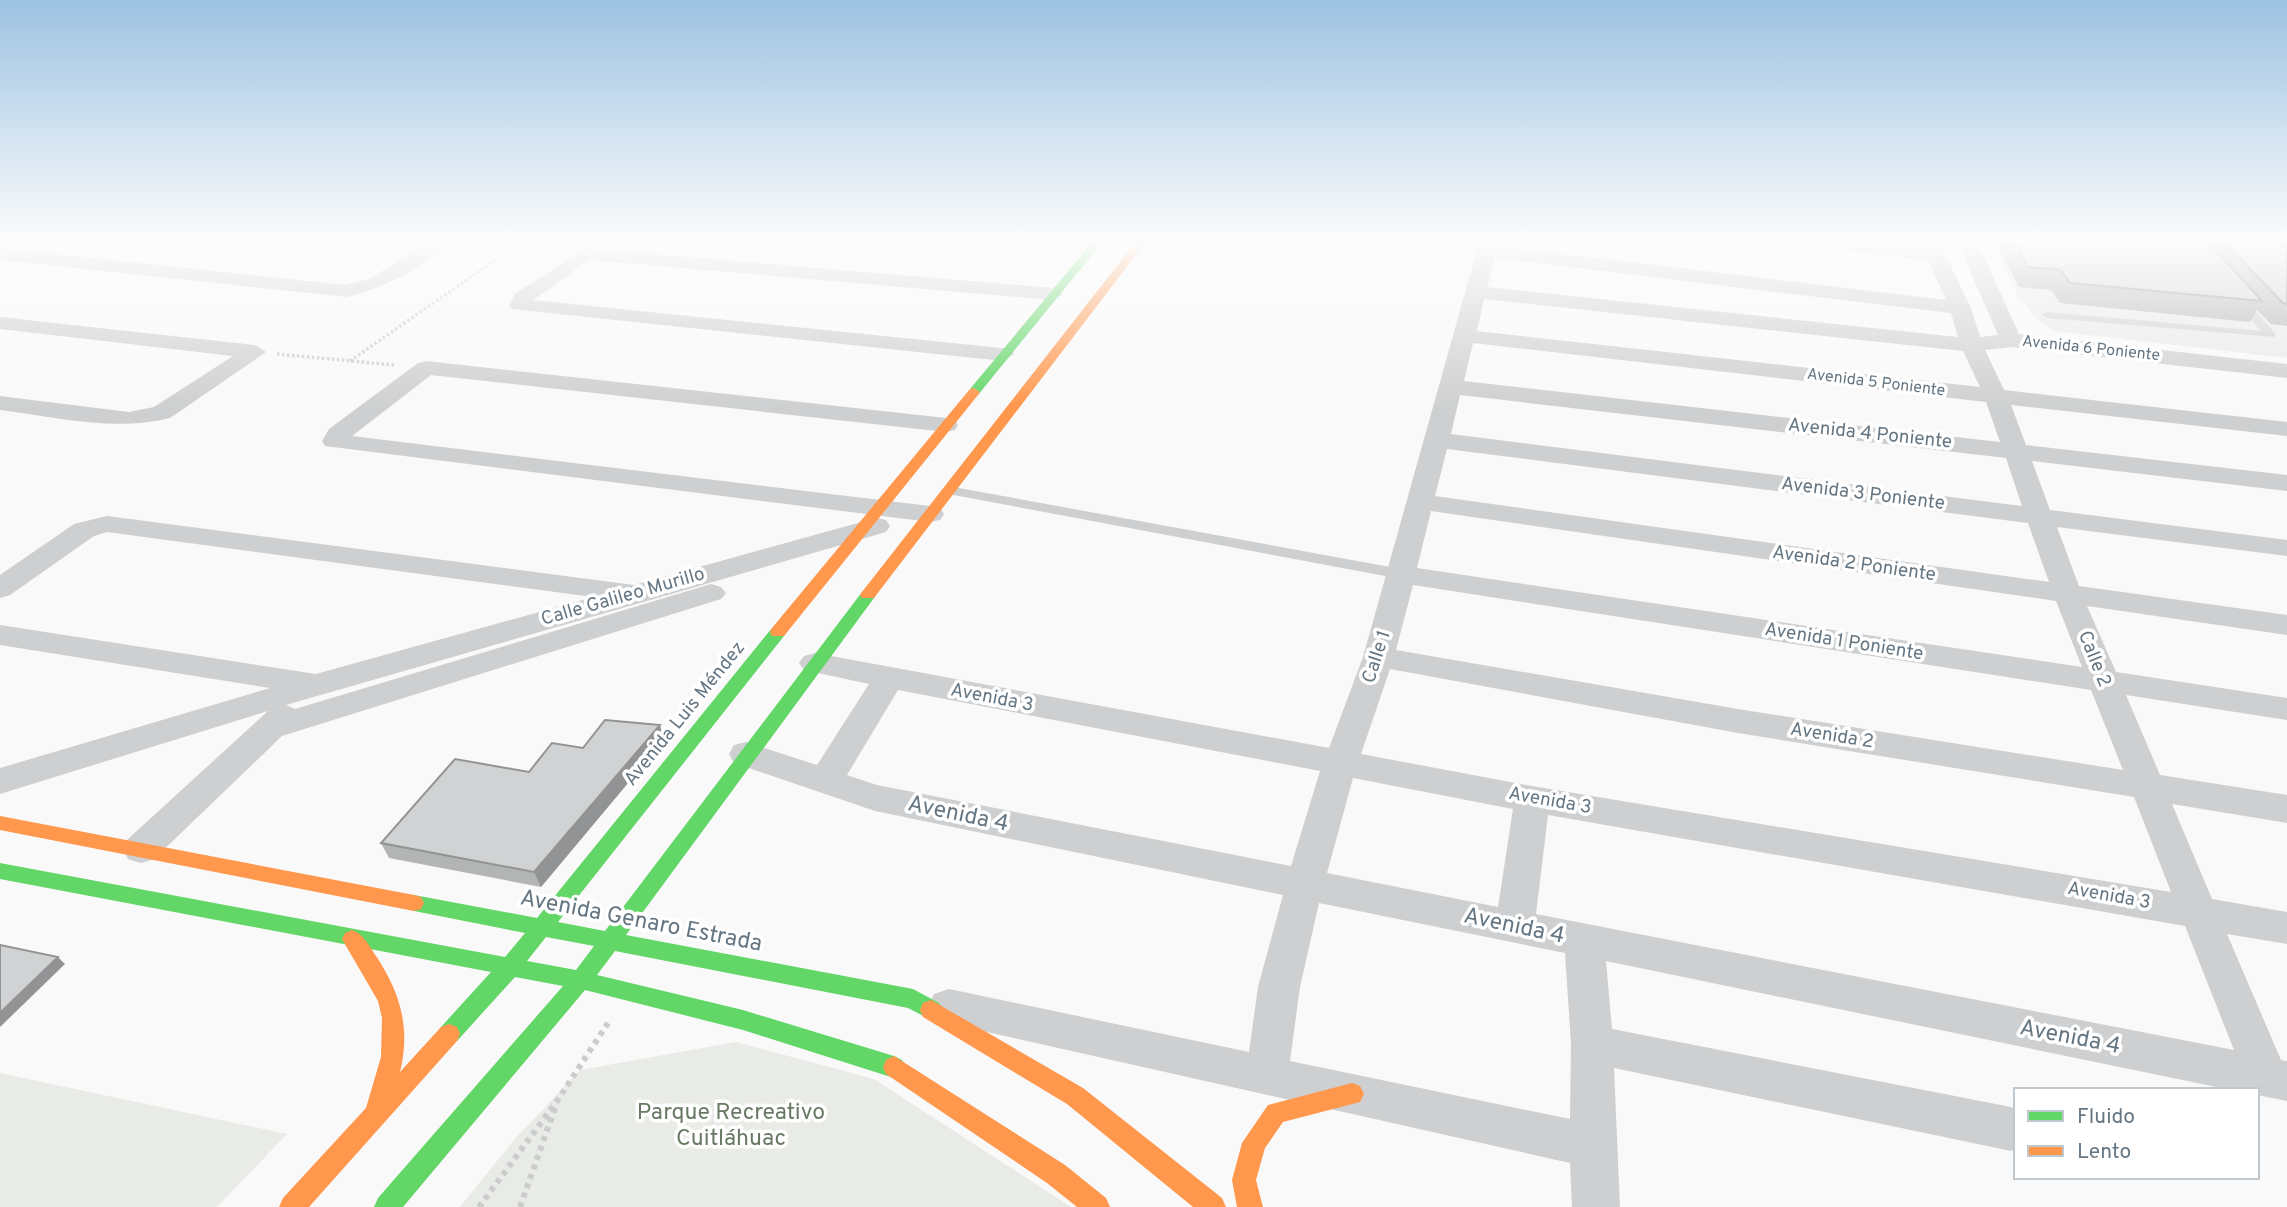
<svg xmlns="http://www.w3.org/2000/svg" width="2287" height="1207" font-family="Overpass,sans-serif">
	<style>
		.built { fill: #e8e9e9 }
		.green { fill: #e8ebe6 }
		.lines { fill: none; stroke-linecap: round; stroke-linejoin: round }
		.path-far1 { stroke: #cbcccd; stroke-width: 3.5; stroke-dasharray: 2.5 2.5; stroke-linecap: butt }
		.path { stroke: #cbcccd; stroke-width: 6; stroke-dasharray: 5 5; stroke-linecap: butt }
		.lane { fill: #cecfd0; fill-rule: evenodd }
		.street { fill: #cecfd0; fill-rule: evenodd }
		.fast { fill: #63d668; fill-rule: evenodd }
		.slow { fill: #ff974d; fill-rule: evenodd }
		.wall { fill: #b3b5b5 }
		.shaded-wall { fill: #929394 }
		.building { fill: #d0d2d3; stroke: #929394; stroke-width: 2 }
		.labels { text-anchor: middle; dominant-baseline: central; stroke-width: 7; stroke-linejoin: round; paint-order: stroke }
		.far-street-label { font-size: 16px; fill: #657683; stroke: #fff }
		.street-label { font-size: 19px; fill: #657683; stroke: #fff }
		.near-street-label { font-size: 23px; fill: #657683; stroke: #fff }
		.near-park-label { font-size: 23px; fill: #687a64; stroke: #fff }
	</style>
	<rect width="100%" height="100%" fill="#f9f9f9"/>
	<path class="built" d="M1991,239H2287V358L2054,331L2035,317L2020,299Z"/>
	<path class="green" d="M736,1042L874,1079L1071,1207H460L514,1140L580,1070Z
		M0,1073L287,1134L217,1207H0Z"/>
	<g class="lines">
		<path class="path-far1" d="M460,242L556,251
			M277,354L394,365
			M350,361L514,247"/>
		<path class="path" d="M479,1207L557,1101L608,1023
			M520,1207L556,1105"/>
		<path class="lane" d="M2236,299H2244L2275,333V337L2047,318L2041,315L2047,312L2261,331L2236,303Z
			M948,486L1401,569L1409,574L1401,579L943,493L941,490Z"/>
		<path class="street" d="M425,239L449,240C430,268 379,289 347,297L0,260V248L346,285L371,278L428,242Z
			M1042,239H1104L1107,243C1099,252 1050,248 1042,239Z
			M1480,239H1500L1498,246L1946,300L1928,260L1800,245L1790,239H1849L1922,248L1918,239H1938L1971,308L1980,337L1998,335L1956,239H1976L2019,334L2287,364V378L2011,347L1985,350L2004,390L2287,422V436L2011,405L2026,445L2287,475V491L2032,461L2050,510L2287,540V556L2057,527L2079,586L2287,615V635L2087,606L2116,672L2287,698V720L2126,695L2160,775L2287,795V823L2172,804L2212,899L2287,912V944L2227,934L2281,1060L2287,1061V1101L2257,1095V1090H2231L1606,961L1612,1029L2011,1107L2016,1109V1149L2011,1151L1614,1068L1620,1207H1572L1570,1163L934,1020L928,1007L934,994L949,989L1249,1052L1258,987L1283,895L875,811L734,763L729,754L734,745L746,742L817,765L869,684L804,670L799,663L804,656L815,653L1329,748L1363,657ZM1495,258L1951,313L1958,337L1487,287ZM1484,299L1963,351L1980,387L1477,331ZM1473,343L1986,402L2000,442L1464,381ZM1460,395L2006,458L2022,506L1451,434ZM1447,449L2028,523L2049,582L1435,496ZM1431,511L2056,601L2082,667L1417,568ZM1413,585L2091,690L2123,770L1738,709L1396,650ZM1390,669L1738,733L2134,797L2171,892L1532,786L1361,754ZM898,690L1320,771L1291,866L877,785L847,775ZM1353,778L1513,809L1498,907L1327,873ZM1548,815L2185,926L2234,1050L1536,914ZM1319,903L1565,953L1571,1044L1570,1119L1290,1061L1300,987Z
			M585,248L1053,288L1063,294L1053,300L589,260L533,300L1011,349L1014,354L1003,361L512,309L509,305L515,294Z
			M0,317L255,345L266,352L170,418C114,432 56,417 0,410V396L129,412L154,407L233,356L0,329Z
			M426,361L946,418L955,420L958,425L955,430L946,432L431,375L352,436L930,506L940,508L944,514L940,520L930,522L325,446L322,441L329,429L418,363Z
			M107,516L634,585L876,518L886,520L890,526L886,532L286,705L295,709L711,584L721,587L726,593L721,599L282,736L154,859L141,863L128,859L123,849L128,839L268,711L0,794V768L270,688L0,645V625L316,674L593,597L107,532L94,536L10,595L0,598V575L74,524Z"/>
		<path class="fast" d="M1095,239H1105L978,395H970V389Z
			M868,590L876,595L874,598L626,935L913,989L939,1003L942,1010L939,1017L931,1020L908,1008L615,951L597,975L743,1010L894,1056L902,1060L905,1067L902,1074L894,1078L743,1030L585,990L403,1207H374L378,1198L563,986L515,977L457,1041L449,1044L441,1041L438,1034L441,1027L491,972L0,879V863L505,957L525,933L414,911L407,909L404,903L407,897L414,895L537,918L772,628H784L786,632L784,636L558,922L605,931L862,592ZM546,937L594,946L576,970L527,961Z"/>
		<path class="slow" d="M1138,239H1148L874,598H862L860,595L862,592Z
			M974,388L980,392L978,395L784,636H772L770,632L772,628L970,389Z
			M0,816L414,895L421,897L424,903L421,909L414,911L0,830Z
			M352,930C363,934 368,944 374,953C400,991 411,1027 400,1072L441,1027L449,1024L457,1027L460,1034L457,1041L309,1207H279L283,1198L366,1108L381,1057L382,1018L378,1001L342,939L345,933Z
			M931,1000L1083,1088L1222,1198L1226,1207H1193L1067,1104L923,1017L920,1010L923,1003Z
			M894,1056L1065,1165L1106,1198L1110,1207H1077L1047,1183L886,1074L883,1067L886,1060Z
			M1352,1083L1360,1086L1364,1094L1360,1102L1283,1122L1265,1148L1256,1180L1263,1207H1237L1232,1180L1242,1143L1268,1105Z"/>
	</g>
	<path class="wall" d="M1994,239H2287V326L2271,324L2257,310L2250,322L2060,303L2051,290L2019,287Z
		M664,740L541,887L389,858L381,843L529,772L583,748Z"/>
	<path class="shaded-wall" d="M660,725L664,740L541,887L534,872Z
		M58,957L65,964L0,1027V1013Z"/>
	<path class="building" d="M2013,239H2205L2262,301L2070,283L2061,270L2028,267Z
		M2221,239H2287V304L2283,303Z
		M605,720L660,725L534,872L381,843L455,759L529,772L552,743L583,748Z
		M0,945L58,957L0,1013Z"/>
	<linearGradient id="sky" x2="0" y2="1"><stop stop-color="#9dc2e2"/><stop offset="0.59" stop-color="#fcfcfc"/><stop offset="1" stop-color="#fcfcfc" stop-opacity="0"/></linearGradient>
	<rect width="2287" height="408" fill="url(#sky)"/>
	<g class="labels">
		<g class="far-street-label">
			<text transform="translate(2091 349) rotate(6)">Avenida 6 Poniente</text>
			<text transform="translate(1876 383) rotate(7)">Avenida 5 Poniente</text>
		</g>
		<g class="street-label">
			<text transform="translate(1870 434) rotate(6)">Avenida 4 Poniente</text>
			<text transform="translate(1863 494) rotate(7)">Avenida 3 Poniente</text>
			<text transform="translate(1854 564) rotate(8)">Avenida 2 Poniente</text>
			<text transform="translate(623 597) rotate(-16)">Calle Galileo Murillo</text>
			<text transform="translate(1844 642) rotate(9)">Avenida 1 Poniente</text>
			<text transform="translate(1377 657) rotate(-72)">Calle 1</text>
			<text transform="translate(2094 659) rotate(68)">Calle 2</text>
			<text transform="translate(992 698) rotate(11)">Avenida 3</text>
			<text transform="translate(685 714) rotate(-51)">Avenida Luis Méndez</text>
			<text transform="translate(1832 736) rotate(9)">Avenida 2</text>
			<text transform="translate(1550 801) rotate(10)">Avenida 3</text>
			<text transform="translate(2109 896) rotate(10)">Avenida 3</text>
		</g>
		<g class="near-street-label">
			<text transform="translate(958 815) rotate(12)">Avenida 4</text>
			<text transform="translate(641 922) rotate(11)">Avenida Genaro Estrada</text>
			<text transform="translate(1514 927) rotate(12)">Avenida 4</text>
			<text transform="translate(2070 1038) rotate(11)">Avenida 4</text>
		</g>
		<g class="near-park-label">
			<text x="731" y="1113">Parque Recreativo<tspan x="731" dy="26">Cuitláhuac</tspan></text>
		</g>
	</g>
	<rect x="2014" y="1088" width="245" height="91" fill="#ffffff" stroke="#c1c8cd" stroke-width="2"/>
	<rect x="2028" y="1111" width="35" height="10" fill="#63d668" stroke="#c1c8cd" stroke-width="2"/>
	<text x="2077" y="1123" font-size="21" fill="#657683">Fluido</text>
	<rect x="2028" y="1146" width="35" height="10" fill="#ff974d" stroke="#c1c8cd" stroke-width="2"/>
	<text x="2077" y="1158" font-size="21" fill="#657683">Lento</text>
</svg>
